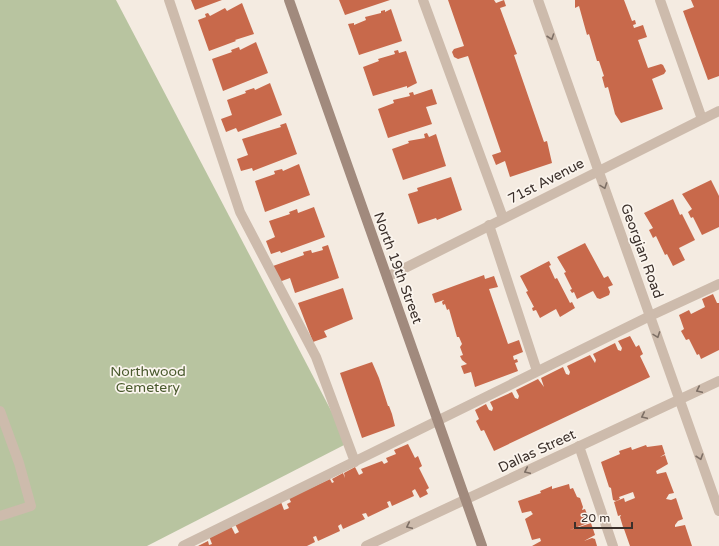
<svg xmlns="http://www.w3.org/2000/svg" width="719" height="546" font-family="'Varela Round',sans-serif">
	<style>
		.green { fill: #b8c4a0 }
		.building { fill: #c8694b }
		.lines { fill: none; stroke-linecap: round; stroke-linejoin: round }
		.lane { stroke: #cdbbac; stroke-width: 10 }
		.street { stroke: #cdbbac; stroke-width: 10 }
		.secondary { stroke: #a18a7d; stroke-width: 10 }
		.oneway { stroke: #7d6f65 }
		.labels { text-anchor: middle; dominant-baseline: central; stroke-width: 3.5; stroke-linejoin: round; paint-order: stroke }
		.street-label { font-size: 14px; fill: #3b302b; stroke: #fbf5ee }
		.park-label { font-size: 14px; fill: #4a5a2e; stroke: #fbf5ee }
	</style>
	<rect width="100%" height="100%" fill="#f4ebe1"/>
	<path class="green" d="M0,0H116L348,443L147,546H0Z"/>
	<path class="building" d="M191,0H222L195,10Z
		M339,0H390L345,15Z
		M448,0H494L496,3L504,0L506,6L500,8L517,54L514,55L544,142L547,141L552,163L510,177L505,161L496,165L492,155L501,152L468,56L458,59L454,57L452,52L454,49L464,46Z
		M575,0H624L632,21L635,20L636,24L633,25L634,28L643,25L647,37L638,40L648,68L661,64L663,65L666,71L664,74L652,79L663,109L621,123L615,114L608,87L605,88L602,77L604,76L599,61H597L589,34L587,35L579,6L575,8Z
		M691,0H719V76L708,80L683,11L694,7Z
		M242,3L254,34L235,40L236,41L209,51L198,20L206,17L205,14L208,13L210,16L225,8L227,11Z
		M391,9L402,41L359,55L348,24L354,23V25L366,20L365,17L381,13V11L385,10V12Z
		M256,42L268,73L223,91L212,59L232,52L231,50L239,47L240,50Z
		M398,50L399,53L406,51L417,83L407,88V86L373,96L363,67L379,61L378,59L395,54L394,51Z
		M270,83L282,115L238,132L236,128L226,132L221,119L232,115L227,100L246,93L245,91L254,88L255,90Z
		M432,89L437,104L426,107L432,124L388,138L378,109L394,103L393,100L410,96L409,93L413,92L414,95Z
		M286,123L297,154L253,171L252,168L241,171L237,159L248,155L242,139L281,127L280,125Z
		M427,133L429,137L436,134L446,166L403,180L392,149L409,143L408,141L425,138L424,134Z
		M299,164L310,195L265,212L255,181L275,174L274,171L282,169L283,171Z
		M451,177L462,210L437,220L436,218L418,224L408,194L418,191L417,188Z
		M711,180L719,196V227L702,235L693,217L691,218L688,212L692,209L682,194Z
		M673,199L680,215L682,214L695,240L679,248L685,260L673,266L667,254L665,255L656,236L653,238L649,230L653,228L644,213Z
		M314,207L325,237L281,253L280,251L271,254L266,241L275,237L269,221L290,214L289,212L297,209L298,213Z
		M585,243L604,278L608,276L613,285L608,287L610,292L609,295L600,299L597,298L593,291L577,299L574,292L572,293L570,290L572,289L564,273L566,272L557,257Z
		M328,245L339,278L295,293L290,278L279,282L273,266L304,255L303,252L311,250L312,253L323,250L322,247Z
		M549,261L551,265L549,266L555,279L557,278L570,303L572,302L575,308L560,317L556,309L540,318L536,310L533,311L532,308L534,307L526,292L528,291L520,276Z
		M484,275L485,279L494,276L498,287L489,289L508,344L519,340L523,352L513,356L514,360L517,359L518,362L515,363L518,371L475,387L471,372L464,374L461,366L467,364L462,360L460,356L463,355L460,347L462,344L459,337H457L449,309L447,310L445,304L443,305L442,302L444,300L435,303L432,294Z
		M343,288L353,319L324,331L327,337L313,342L298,303Z
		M713,294L717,303H719V350L701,359L699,354L697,355L689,339L686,340L681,331L684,329L679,315L689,310L691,314L705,307L702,299Z
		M630,336L636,347L639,345L643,354L640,356L650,377L494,451L484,430L481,431L476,421L479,419L475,410L486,404L489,410L492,411L493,408L490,402L512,392L515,398L518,399L519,396L516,390L538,379L544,387L541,378L563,367L566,374L569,375L570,372L567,366L590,355L595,363L596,360L593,354L615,343L618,350L621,351L622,348L618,341Z
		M372,362L379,378L388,406H389L392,414L395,426L362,438L340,373Z
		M408,444L415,458L418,456L422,466L419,468L429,488L426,490L428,494L420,498L415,489L412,491L414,496L392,506L390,501L387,502L389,507L368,517L366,513L362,514L365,519L343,529L341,524L338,526L340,531L318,541L316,536L313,537L315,542L307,546H198L208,541L209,545L212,544L209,536L231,526L235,534L239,532L235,524L281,502L284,510L287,509L289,508L287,504L291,502L289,498L330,479L332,483L334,482L332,479L343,473L345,478L344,473L355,467L359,475L363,473L361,469L382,461L384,464L388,462L386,458L396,454L394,450Z
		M646,445L647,447L662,445L665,454L660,457L665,455L668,464L656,471L657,474L666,472L674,493L669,494L666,499L671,500L676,498L683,519L678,521L675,525V527L685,525L692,546H630L624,529L626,528L623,527L620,517L621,515L618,516L614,502L624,498L625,502L635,498L633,492L619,497L620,499L616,501L613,500L611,488L609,487L601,462L620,454L619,451L631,447L632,450Z
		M569,484L570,489L573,488L577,497L580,498L583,507L582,510L585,509L590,522L570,530L591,523L595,535L584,541L592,538L595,539L597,546H532L541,541L540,538L532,540L525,519L533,514L532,513L531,511L522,513L518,501L541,493L540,491L552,486V489Z"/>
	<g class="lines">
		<path class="lane" d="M169,0L240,212L316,357L355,462
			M423,0L503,218
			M660,0L702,119
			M489,225L537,371
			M0,411L19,463L31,506L0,516
			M579,446L613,546
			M183,546L650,316L719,284"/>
		<path class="street" d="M538,0L719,511
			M387,277L719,111
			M366,546L719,381"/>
		<path class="secondary" d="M289,0L482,546"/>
	</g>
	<defs><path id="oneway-chevron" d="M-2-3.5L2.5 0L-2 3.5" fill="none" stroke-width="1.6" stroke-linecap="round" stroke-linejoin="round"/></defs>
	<g class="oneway">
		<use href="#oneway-chevron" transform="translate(551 37) rotate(71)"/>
		<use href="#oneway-chevron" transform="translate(604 186) rotate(70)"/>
		<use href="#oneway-chevron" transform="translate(657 335) rotate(70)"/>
		<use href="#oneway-chevron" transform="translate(699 390) rotate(155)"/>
		<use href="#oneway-chevron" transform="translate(644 416) rotate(155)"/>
		<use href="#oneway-chevron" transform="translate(700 457) rotate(71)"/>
		<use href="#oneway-chevron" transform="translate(527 471) rotate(155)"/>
		<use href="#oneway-chevron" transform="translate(409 526) rotate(155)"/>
	</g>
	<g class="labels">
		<g class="street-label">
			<text transform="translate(546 181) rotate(-27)">71st Avenue</text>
			<text transform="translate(642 251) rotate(70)">Georgian Road</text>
			<text transform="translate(398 268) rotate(70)">North 19th Street</text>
			<text transform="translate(537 451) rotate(-25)">Dallas Street</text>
		</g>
		<g class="park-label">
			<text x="148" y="371">Northwood<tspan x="148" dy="16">Cemetery</tspan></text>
		</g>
	</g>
	<path d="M575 522v6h57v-6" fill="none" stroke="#3b302b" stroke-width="2"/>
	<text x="581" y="522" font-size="12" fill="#3b302b" stroke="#fbf5ee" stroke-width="3" paint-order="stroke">20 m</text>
</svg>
